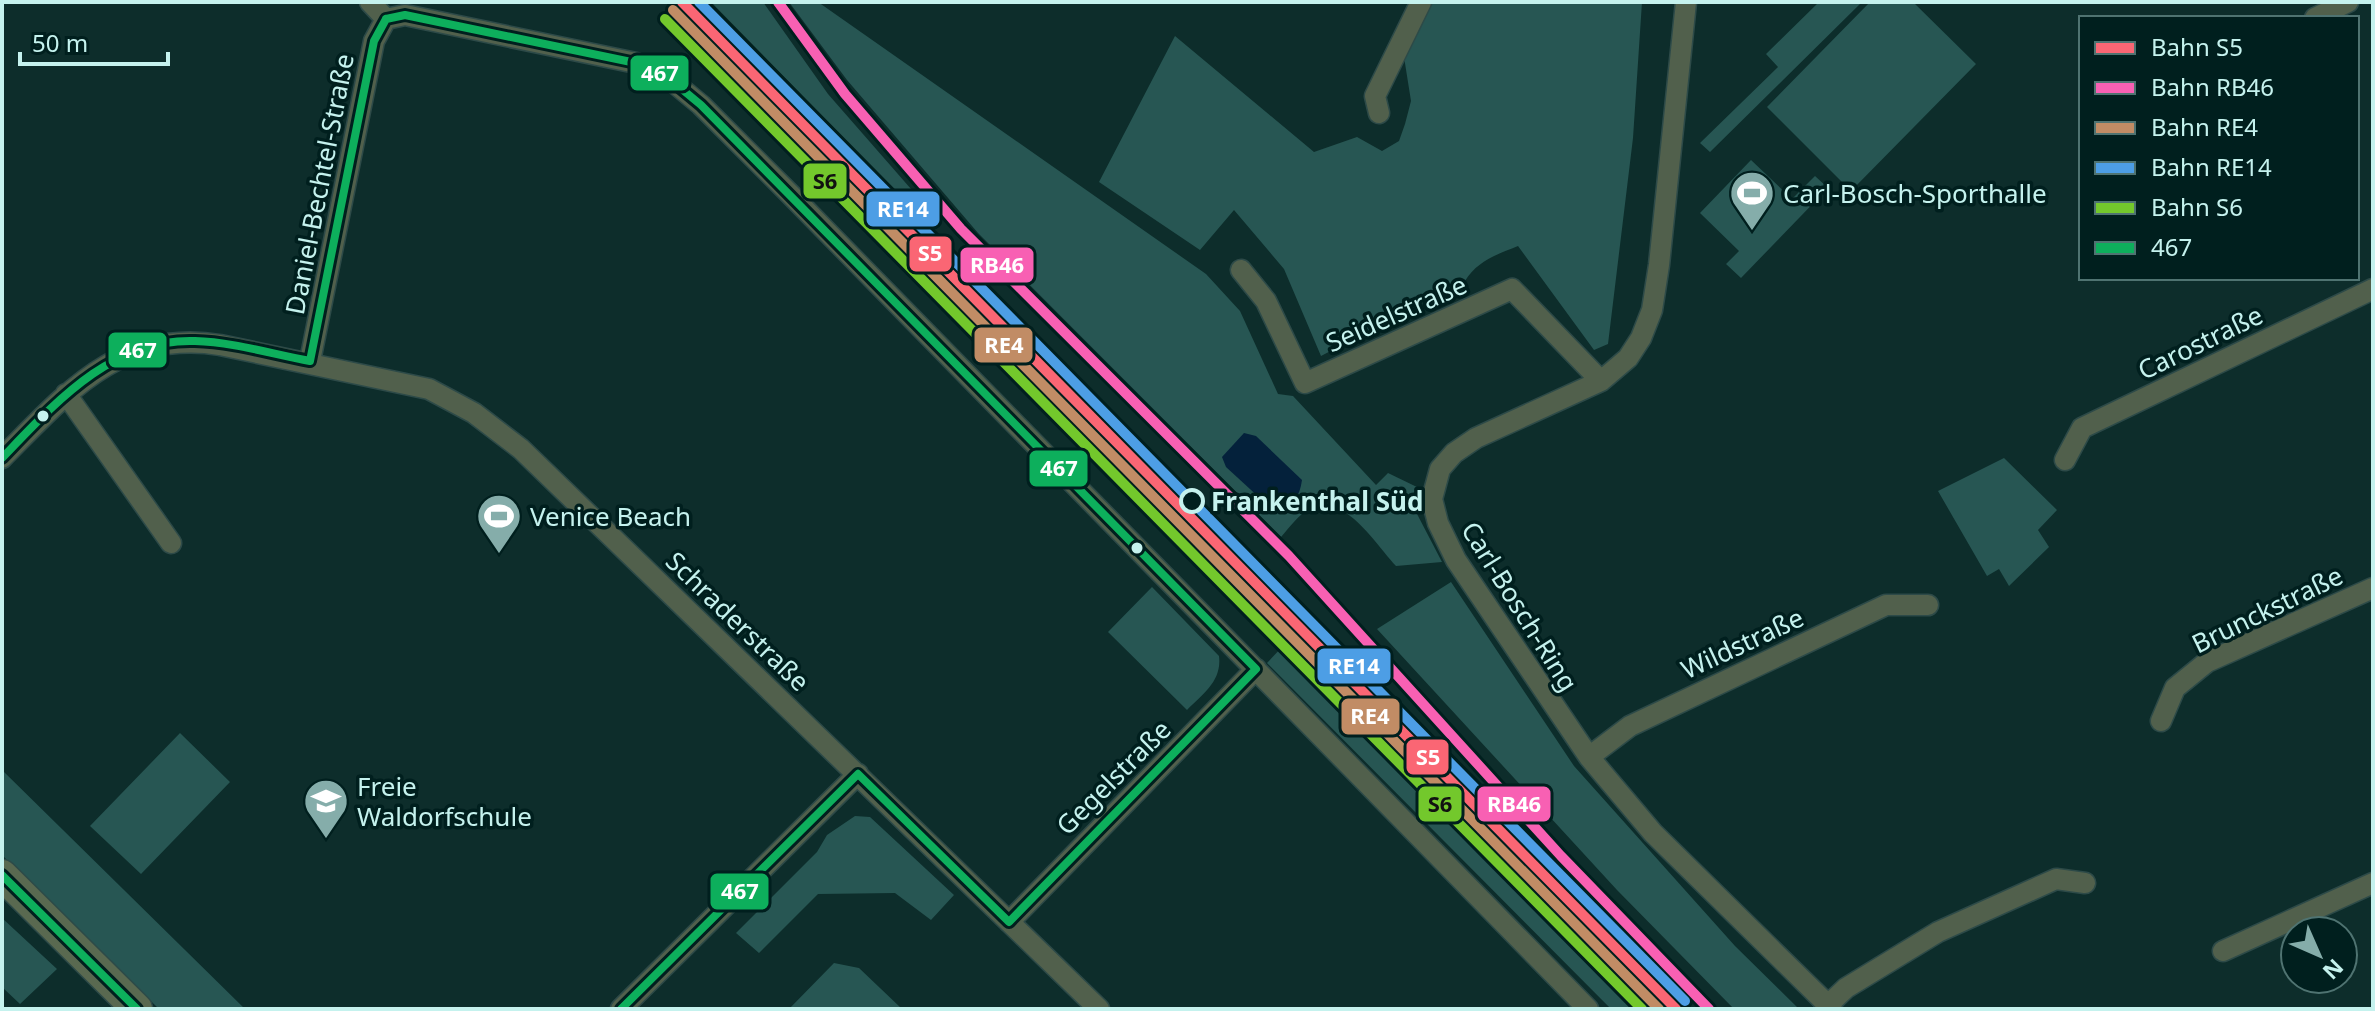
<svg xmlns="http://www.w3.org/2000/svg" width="2375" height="1011" font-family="'Noto Sans',sans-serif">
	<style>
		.green { fill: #275653 }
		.water { fill: #04213b }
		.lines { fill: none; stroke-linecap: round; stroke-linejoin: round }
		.street-casing { stroke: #2d4a48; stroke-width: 23 }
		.secondary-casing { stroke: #2d4a48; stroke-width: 33 }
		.street { stroke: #51604c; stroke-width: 20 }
		.secondary { stroke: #596950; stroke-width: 30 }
		.bus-1-casing { stroke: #001f1e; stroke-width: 14 }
		.bus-1 { stroke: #0daf5c; stroke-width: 8 }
		.rail-1-casing { stroke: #001f1e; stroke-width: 16 }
		.rail-2-casing { stroke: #001f1e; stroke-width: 16 }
		.rail-3-casing { stroke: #001f1e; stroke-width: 16 }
		.rail-4-casing { stroke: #001f1e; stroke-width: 16 }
		.rail-5-casing { stroke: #001f1e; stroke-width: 16 }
		.rail-1 { stroke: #fa6674; stroke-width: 10 }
		.rail-2 { stroke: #f860b3; stroke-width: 10 }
		.rail-3 { stroke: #c18c65; stroke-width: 10 }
		.rail-4 { stroke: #4d9ee5; stroke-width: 10 }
		.rail-5 { stroke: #73c82c; stroke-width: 10 }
		.bus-dot { fill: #c5f2ee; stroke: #001f1e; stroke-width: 3 }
		.stop-dot { fill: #001f1e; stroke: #c5f2ee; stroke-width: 4 }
		.labels { text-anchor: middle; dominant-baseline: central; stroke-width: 7; stroke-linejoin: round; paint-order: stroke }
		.street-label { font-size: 26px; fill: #c5f2ee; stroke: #001f1e }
		.poi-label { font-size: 26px; fill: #c5f2ee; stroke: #001f1e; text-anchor: start }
		.stop-label { font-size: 26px; font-weight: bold; fill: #c5f2ee; stroke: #001f1e; text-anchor: start }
		.line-badge { stroke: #001f1e; stroke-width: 3 }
		.badge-label { font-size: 22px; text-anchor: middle; font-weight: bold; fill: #fff }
		.pale-badge-label { font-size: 22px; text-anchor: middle; font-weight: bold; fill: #111 }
	</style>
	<rect width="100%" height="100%" fill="#0d2d2b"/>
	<path class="green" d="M711,2H763L828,94L918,197L909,205Z
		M789,2H818L1206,274L1240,311L1278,394L1293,396L1376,485L1388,473L1419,488L1416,512L1442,562L1396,566C1378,547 1350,501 1319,505C1304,507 1291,526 1281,537L978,233L847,80Z
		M1432,2H1642L1633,138L1608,344L1594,350L1518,246C1498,254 1477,261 1465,281L1321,356L1284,269L1234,210L1200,250L1099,182L1175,36L1314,152L1357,137L1382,151L1399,141L1405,124L1411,101L1404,57Z
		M1819,2H1862L1710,152L1700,143L1778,67L1766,54Z
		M1870,2H1913L1976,64L1851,191L1767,107Z
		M1751,160L1792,199L1815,176L1828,188L1741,278L1726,264L1739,251L1700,213Z
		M2004,458L2057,510L2038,530L2049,547L2009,586L1999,569L1987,576L1938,491Z
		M1451,582L1574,766L1735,946L1799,1009H1734L1617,890L1377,629Z
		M1152,587L1219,656C1222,681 1204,693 1187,710L1108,632Z
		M1282,647L1388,750L1411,765L1657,1009H1611L1267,663Z
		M180,733L230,782L141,874L90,826Z
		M2,770L245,1009H159L10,863L2,855Z
		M855,816L870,817L954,895L931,920L895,893L818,894L759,953L736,933L817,852L827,835Z
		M2,918L57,969L20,1004L2,987Z
		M834,963L859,968L901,1008L789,1009Z"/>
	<path class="water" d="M1244,433L1256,436L1302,480C1299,499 1293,505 1274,511L1226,467L1222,457Z"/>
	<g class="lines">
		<g class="street-casing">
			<path id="street" d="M370,2L386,19
				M1686,2L1659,265L1652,310L1641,338L1628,358L1601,381L1476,438L1454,453L1440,469L1432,499L1438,523L1456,560L1589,757L1653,833L1832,1009
				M2315,18L2348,2
				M386,19L405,15L636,63L666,76L701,105L790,194L1588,1009
				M1379,113L1375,96L1421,2
				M1241,270L1266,301L1305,383L1512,289L1601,381
				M310,361L374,41L386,19
				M66,394L171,543
				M2,458C67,393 119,329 220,345L429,389L474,413L521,449L1099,1009
				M2065,460L2082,428L2373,289
				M2161,721L2175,688L2207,662L2373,588
				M1589,757L1630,726L1886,605H1928
				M1009,922L1256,669
				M2223,951L2373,883
				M1828,1005L1846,988L1938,932L2056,879L2085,883
				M621,1009L858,774"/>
		</g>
		<g class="secondary-casing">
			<path id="secondary" d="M2,875L137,1009"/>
		</g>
		<use href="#street" class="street"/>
		<use href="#secondary" class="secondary"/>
		<g class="bus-1-casing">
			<path id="bus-1" d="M386,19L405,15L636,63L666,76L701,105L1256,669
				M310,361L374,41L386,19
				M2,458C55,403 112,338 195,341C233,342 272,354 310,361
				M858,774L1009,922
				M2,875L137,1009
				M1009,922L1256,669
				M621,1009L858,774"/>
		</g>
		<use href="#bus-1" class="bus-1"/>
		<g class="rail-1-casing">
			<path id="rail-1" d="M682,2L1676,1009"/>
		</g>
		<g class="rail-2-casing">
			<path id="rail-2" d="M778,2L845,94L961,229L1289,556L1561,856L1709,1009"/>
		</g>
		<g class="rail-3-casing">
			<path id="rail-3" d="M673,10L1659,1009"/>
		</g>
		<g class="rail-4-casing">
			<path id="rail-4" d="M699,2L1685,1001"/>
		</g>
		<g class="rail-5-casing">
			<path id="rail-5" d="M665,19L1642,1009"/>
		</g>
		<use href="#rail-1" class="rail-1"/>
		<use href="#rail-2" class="rail-2"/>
		<use href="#rail-3" class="rail-3"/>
		<use href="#rail-4" class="rail-4"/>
		<use href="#rail-5" class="rail-5"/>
	</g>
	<defs>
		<g id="stadium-pin" transform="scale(2.3)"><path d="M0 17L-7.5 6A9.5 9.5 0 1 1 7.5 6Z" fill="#85adaa" stroke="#001f1e"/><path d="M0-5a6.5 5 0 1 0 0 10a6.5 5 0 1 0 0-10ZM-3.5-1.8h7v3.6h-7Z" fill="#fff"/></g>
		<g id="school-pin" transform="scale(2.3)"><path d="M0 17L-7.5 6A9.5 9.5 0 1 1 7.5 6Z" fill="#85adaa" stroke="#001f1e"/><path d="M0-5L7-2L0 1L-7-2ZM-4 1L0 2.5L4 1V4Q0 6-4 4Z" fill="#fff"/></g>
	</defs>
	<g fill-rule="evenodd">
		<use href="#stadium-pin" x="1752" y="193"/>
		<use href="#stadium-pin" x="499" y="516"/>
		<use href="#school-pin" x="326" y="801"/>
	</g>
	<g class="bus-dot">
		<circle cx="43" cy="416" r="7"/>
		<circle cx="1137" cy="548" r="7"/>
	</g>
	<circle class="stop-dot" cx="1192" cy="501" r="11"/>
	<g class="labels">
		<g class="street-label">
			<text transform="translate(319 184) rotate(-79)">Daniel-Bechtel-Straße</text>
			<text transform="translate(1396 313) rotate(-24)">Seidelstraße</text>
			<text transform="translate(2200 342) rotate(-26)">Carostraße</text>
			<text transform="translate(1520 606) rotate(58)">Carl-Bosch-Ring</text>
			<text transform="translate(2267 609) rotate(-26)">Brunckstraße</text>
			<text transform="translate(738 621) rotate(44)">Schraderstraße</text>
			<text transform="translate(1742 643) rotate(-25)">Wildstraße</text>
			<text transform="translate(1113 777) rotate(-45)">Gegelstraße</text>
		</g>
		<g class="poi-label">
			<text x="1783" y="193">Carl-Bosch-Sporthalle</text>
			<text x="530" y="516">Venice Beach</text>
			<text x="357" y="786">Freie<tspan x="357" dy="30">Waldorfschule</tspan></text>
		</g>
		<g class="stop-label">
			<text x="1211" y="501">Frankenthal Süd</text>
		</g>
	</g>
	<g class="line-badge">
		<rect x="629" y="54" width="61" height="38" rx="8" fill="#0daf5c"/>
		<rect x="802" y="162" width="46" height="38" rx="8" fill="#73c82c"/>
		<rect x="865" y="190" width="76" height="38" rx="8" fill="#4d9ee5"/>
		<rect x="908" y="235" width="45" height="38" rx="8" fill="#fa6674"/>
		<rect x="959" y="246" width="76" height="38" rx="8" fill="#f860b3"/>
		<rect x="973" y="326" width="61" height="38" rx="8" fill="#c18c65"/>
		<rect x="107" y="331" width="61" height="38" rx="8" fill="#0daf5c"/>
		<rect x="1028" y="449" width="61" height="39" rx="8" fill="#0daf5c"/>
		<rect x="1316" y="647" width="76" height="38" rx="8" fill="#4d9ee5"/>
		<rect x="1340" y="697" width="61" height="39" rx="8" fill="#c18c65"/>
		<rect x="1405" y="738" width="45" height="38" rx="8" fill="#fa6674"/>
		<rect x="1476" y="785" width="76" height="38" rx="8" fill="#f860b3"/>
		<rect x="1417" y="785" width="46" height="38" rx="8" fill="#73c82c"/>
		<rect x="709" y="872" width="61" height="39" rx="8" fill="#0daf5c"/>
	</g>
	<g class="badge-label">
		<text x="660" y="81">467</text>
		<text x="903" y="217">RE14</text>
		<text x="930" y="261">S5</text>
		<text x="997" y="273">RB46</text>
		<text x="1004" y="353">RE4</text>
		<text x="138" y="358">467</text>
		<text x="1059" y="476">467</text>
		<text x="1354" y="674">RE14</text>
		<text x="1370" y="724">RE4</text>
		<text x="1428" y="765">S5</text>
		<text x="1514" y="812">RB46</text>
		<text x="740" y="899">467</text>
	</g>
	<g class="pale-badge-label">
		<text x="825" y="189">S6</text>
		<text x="1440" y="812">S6</text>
	</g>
	<rect width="2375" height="1011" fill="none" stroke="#c5f2ee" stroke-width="8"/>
	<rect x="2079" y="16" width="280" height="264" fill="#001f1e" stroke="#4f7371" stroke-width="2"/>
	<rect x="2095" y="42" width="40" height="12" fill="#fa6674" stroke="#4f7371" stroke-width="2"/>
	<text x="2151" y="56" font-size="24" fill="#c5f2ee">Bahn S5</text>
	<rect x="2095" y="82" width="40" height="12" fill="#f860b3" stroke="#4f7371" stroke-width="2"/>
	<text x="2151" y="96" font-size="24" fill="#c5f2ee">Bahn RB46</text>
	<rect x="2095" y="122" width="40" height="12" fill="#c18c65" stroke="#4f7371" stroke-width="2"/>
	<text x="2151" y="136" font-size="24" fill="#c5f2ee">Bahn RE4</text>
	<rect x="2095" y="162" width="40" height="12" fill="#4d9ee5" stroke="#4f7371" stroke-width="2"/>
	<text x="2151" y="176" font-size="24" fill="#c5f2ee">Bahn RE14</text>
	<rect x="2095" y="202" width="40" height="12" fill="#73c82c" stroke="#4f7371" stroke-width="2"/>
	<text x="2151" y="216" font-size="24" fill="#c5f2ee">Bahn S6</text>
	<rect x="2095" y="242" width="40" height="12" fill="#0daf5c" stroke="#4f7371" stroke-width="2"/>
	<text x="2151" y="256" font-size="24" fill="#c5f2ee">467</text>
	<g transform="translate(2319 955) rotate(135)"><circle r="38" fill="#001f1e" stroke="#4f7371" stroke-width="2"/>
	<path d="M0-6L14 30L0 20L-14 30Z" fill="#85adaa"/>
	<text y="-12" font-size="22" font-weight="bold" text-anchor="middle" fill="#c5f2ee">N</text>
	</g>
	<path d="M20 52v12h148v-12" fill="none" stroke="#c5f2ee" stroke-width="4"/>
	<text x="32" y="52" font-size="24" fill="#c5f2ee" stroke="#001f1e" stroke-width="6" paint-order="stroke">50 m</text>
</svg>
